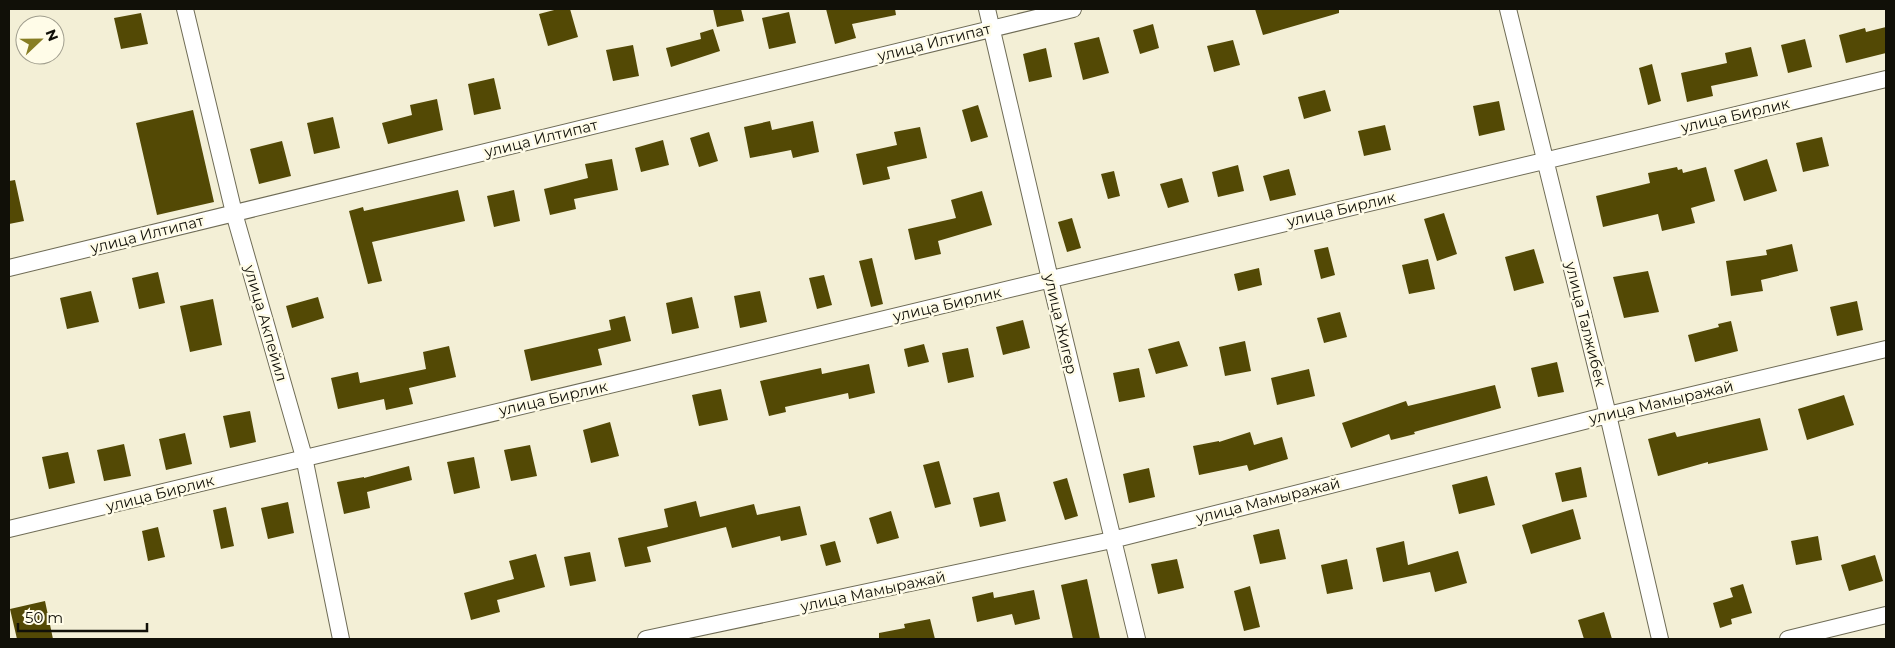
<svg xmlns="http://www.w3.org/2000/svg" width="1895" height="648" font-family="Montserrat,sans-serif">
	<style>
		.building { fill: #534905 }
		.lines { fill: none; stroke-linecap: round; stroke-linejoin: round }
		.minor-casing { stroke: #6f6c56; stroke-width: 18 }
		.minor { stroke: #fff; stroke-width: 16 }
		.labels { text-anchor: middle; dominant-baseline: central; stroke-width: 5; stroke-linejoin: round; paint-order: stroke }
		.street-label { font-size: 15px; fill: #111008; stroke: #fffce8 }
	</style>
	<rect width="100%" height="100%" fill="#f3efd6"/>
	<path class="building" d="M558,9H570L578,37L548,46L539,14Z
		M713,9H741L744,21L717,27Z
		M826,9H895L896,15L852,24L856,38L835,44Z
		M1255,9H1339V13L1263,35Z
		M789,12L796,43L769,49L762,18Z
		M141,13L148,44L121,49L114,18Z
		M1153,24L1159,48L1140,54L1133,30Z
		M1886,27V53L1846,63L1839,35L1865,28L1866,32Z
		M713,29L720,51L671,67L666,48L701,39L700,33Z
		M1099,37L1109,73L1083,80L1074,43Z
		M1805,39L1812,67L1788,73L1781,45Z
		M1233,40L1240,65L1214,72L1207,46Z
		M633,45L639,76L613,81L606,50Z
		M1751,47L1758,76L1711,86L1713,96L1687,102L1681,73L1727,63L1725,53Z
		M1046,48L1052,77L1029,82L1023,54Z
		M1652,64L1661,101L1648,105L1639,68Z
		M494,78L501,109L474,115L468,84Z
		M1325,90L1331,111L1304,119L1298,97Z
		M437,99L443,130L388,144L382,123L412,115L410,105Z
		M1499,101L1505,130L1479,136L1473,106Z
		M978,105L988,137L971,142L962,110Z
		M193,110L214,202L157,215L136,123Z
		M333,117L340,148L314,154L307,123Z
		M770,121L772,130L813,121L819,152L793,158L791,150L750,158L744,127Z
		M1385,125L1391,150L1364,156L1358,131Z
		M920,127L927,158L887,167L890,179L863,185L856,154L897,145L894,132Z
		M709,132L718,161L699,167L690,138Z
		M1822,137L1829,166L1803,172L1796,143Z
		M663,140L669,165L641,172L635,148Z
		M282,141L291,176L259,184L250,149Z
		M612,159L618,190L574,199L576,209L550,215L544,189L588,178L585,164Z
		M1767,159L1777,191L1744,201L1734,170Z
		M1238,165L1244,191L1218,197L1212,172Z
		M1677,167L1678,170L1682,169L1683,173L1706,167L1715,201L1691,208L1695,223L1662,231L1658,214L1603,227L1596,196L1650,183L1648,173Z
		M1289,169L1296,195L1270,201L1263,176Z
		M1114,171L1120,196L1108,199L1101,174Z
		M1182,178L1189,202L1168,208L1160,184Z
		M15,180L24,221L9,224V181Z
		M458,190L465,221L372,242L382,281L368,284L349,211L363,207L364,211Z
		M514,190L520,221L494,227L487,196Z
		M982,191L992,225L938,241L941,254L915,260L908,229L956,218L951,200Z
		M1444,213L1457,254L1437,261L1424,219Z
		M1072,218L1081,248L1067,252L1058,222Z
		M1792,244L1798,271L1761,280L1763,291L1731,296L1726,261L1767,255L1766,250Z
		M1328,247L1335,275L1321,279L1314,250Z
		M1534,249L1544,283L1514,291L1505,257Z
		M872,258L883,304L871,307L859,261Z
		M1428,259L1435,289L1409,294L1402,265Z
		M1259,268L1262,285L1238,291L1234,274Z
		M1648,271L1659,312L1624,318L1613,277Z
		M158,272L165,303L139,309L132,278Z
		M824,275L832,305L817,309L809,278Z
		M91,291L99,322L67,329L60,298Z
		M760,291L767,322L740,328L734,296Z
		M318,297L324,318L292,328L286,306Z
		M692,297L699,328L672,334L666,303Z
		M213,299L222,345L190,352L180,306Z
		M1857,301L1863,330L1837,336L1830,307Z
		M1340,312L1347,337L1324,343L1317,318Z
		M625,316L631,341L598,349L602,365L531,381L524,350L611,330L609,320Z
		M1023,320L1030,348L1003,355L996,327Z
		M1731,321L1738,351L1695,362L1688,335L1719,327L1718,324Z
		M1179,341L1188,366L1156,374L1148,349Z
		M1245,341L1251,371L1225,376L1219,347Z
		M924,344L929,362L908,367L904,349Z
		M449,346L456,377L409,388L413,404L386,410L384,399L338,409L331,378L358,372L360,383L426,369L423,352Z
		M968,348L974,377L948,383L942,353Z
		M1557,362L1564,392L1538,397L1531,368Z
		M869,364L875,393L849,399L848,393L785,407L786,412L769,416L760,381L821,368L822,374Z
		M1139,368L1145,397L1119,402L1113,373Z
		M1309,369L1315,396L1277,405L1271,378Z
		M1495,385L1501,408L1414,432L1415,434L1391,440L1389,434L1351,448L1342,423L1406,401L1408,406Z
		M721,389L728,420L699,426L692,395Z
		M1844,395L1854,425L1807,440L1798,409Z
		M250,411L256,442L230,448L223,416Z
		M1760,418L1768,450L1708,464V462L1658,476L1648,439L1675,432L1677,437Z
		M610,422L619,456L591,463L583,430Z
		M1250,432L1254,445L1282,437L1288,459L1249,471L1247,465L1199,475L1193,446L1219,441V442Z
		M185,433L192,464L166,470L159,439Z
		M124,444L131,476L104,481L97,450Z
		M530,445L537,476L511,481L504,450Z
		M68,452L75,483L49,489L42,457Z
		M474,457L480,488L454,494L447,462Z
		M939,461L951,504L935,508L923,465Z
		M409,466L412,480L367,492L370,508L344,514L337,482L364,477V478Z
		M1581,467L1587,497L1562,502L1555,473Z
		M1149,468L1155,497L1129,503L1123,474Z
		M1487,476L1495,505L1459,514L1452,485Z
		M1067,478L1078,516L1065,520L1053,482Z
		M999,492L1006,521L980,527L973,498Z
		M696,501L700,517L754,504L757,515L800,506L807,535L781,541L780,536L732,548L726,527L647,547L651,562L625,567L618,538L668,527L664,509Z
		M288,502L294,533L268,539L261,508Z
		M226,507L234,546L221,549L213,510Z
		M1573,509L1581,539L1531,554L1522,525Z
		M891,511L899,538L877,544L869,518Z
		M158,527L165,557L148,561L142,531Z
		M1279,529L1286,559L1260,564L1253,535Z
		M1818,536L1822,560L1796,565L1791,541Z
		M835,541L841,562L826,566L820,545Z
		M1404,541L1408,565L1458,551L1467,583L1435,592L1430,572L1383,582L1376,548Z
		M590,552L596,581L570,586L564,557Z
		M536,554L545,587L497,600L500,612L471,620L464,593L514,579L509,561Z
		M1875,555L1883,581L1849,591L1841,565Z
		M1177,559L1184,588L1158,594L1151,564Z
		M1347,559L1353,589L1327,594L1321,565Z
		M1087,579L1100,639H1073L1061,585Z
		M1743,584L1752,613L1731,619L1732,624L1720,628L1713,603L1733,597L1730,588Z
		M1250,586L1260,627L1244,631L1234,591Z
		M1034,590L1040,619L1015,625L1012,614L977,622L972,597L993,592L994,598Z
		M45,601L53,639H17L10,609Z
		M1604,612L1612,639H1584L1578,620Z
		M930,619L935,639H879V633L905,628L904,624Z"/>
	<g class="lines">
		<g class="minor-casing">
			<path id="minor" d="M185,9L234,213L304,457L341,639
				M987,9L1050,279L1137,639
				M1508,9L1608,415L1660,639
				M9,268L1073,9
				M9,529L1886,79
				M646,639L1112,540L1608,415L1886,349
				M1788,639L1886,615"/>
		</g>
		<use href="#minor" class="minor"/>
	</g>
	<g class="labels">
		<g class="street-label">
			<text transform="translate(934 42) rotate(-14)">улица Илтипат</text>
			<text transform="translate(1735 115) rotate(-13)">улица Бирлик</text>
			<text transform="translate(541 138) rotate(-14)">улица Илтипат</text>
			<text transform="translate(1341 209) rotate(-13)">улица Бирлик</text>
			<text transform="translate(147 234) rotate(-14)">улица Илтипат</text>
			<text transform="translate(947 304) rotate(-13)">улица Бирлик</text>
			<text transform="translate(266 323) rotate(74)">улица Акпейил</text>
			<text transform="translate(1061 324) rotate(77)">улица Жигер</text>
			<text transform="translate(1586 324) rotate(76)">улица Талжибек</text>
			<text transform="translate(553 398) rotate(-13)">улица Бирлик</text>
			<text transform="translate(1661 402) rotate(-13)">улица Мамыражай</text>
			<text transform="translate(160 493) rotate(-14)">улица Бирлик</text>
			<text transform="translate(1268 500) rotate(-14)">улица Мамыражай</text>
			<text transform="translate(873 591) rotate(-12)">улица Мамыражай</text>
		</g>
	</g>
	<rect width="1895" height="648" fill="none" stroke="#111008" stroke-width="20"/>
	<g transform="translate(40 40) rotate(68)"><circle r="24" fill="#fffce8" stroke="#a09e8e"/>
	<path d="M0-4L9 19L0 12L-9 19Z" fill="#877d23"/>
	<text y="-8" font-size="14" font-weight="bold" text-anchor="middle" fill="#111008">N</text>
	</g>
	<path d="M18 623v8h129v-8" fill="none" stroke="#111008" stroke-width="2.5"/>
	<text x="25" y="623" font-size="15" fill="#111008" stroke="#fffce8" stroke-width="4" paint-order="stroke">50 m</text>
</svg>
